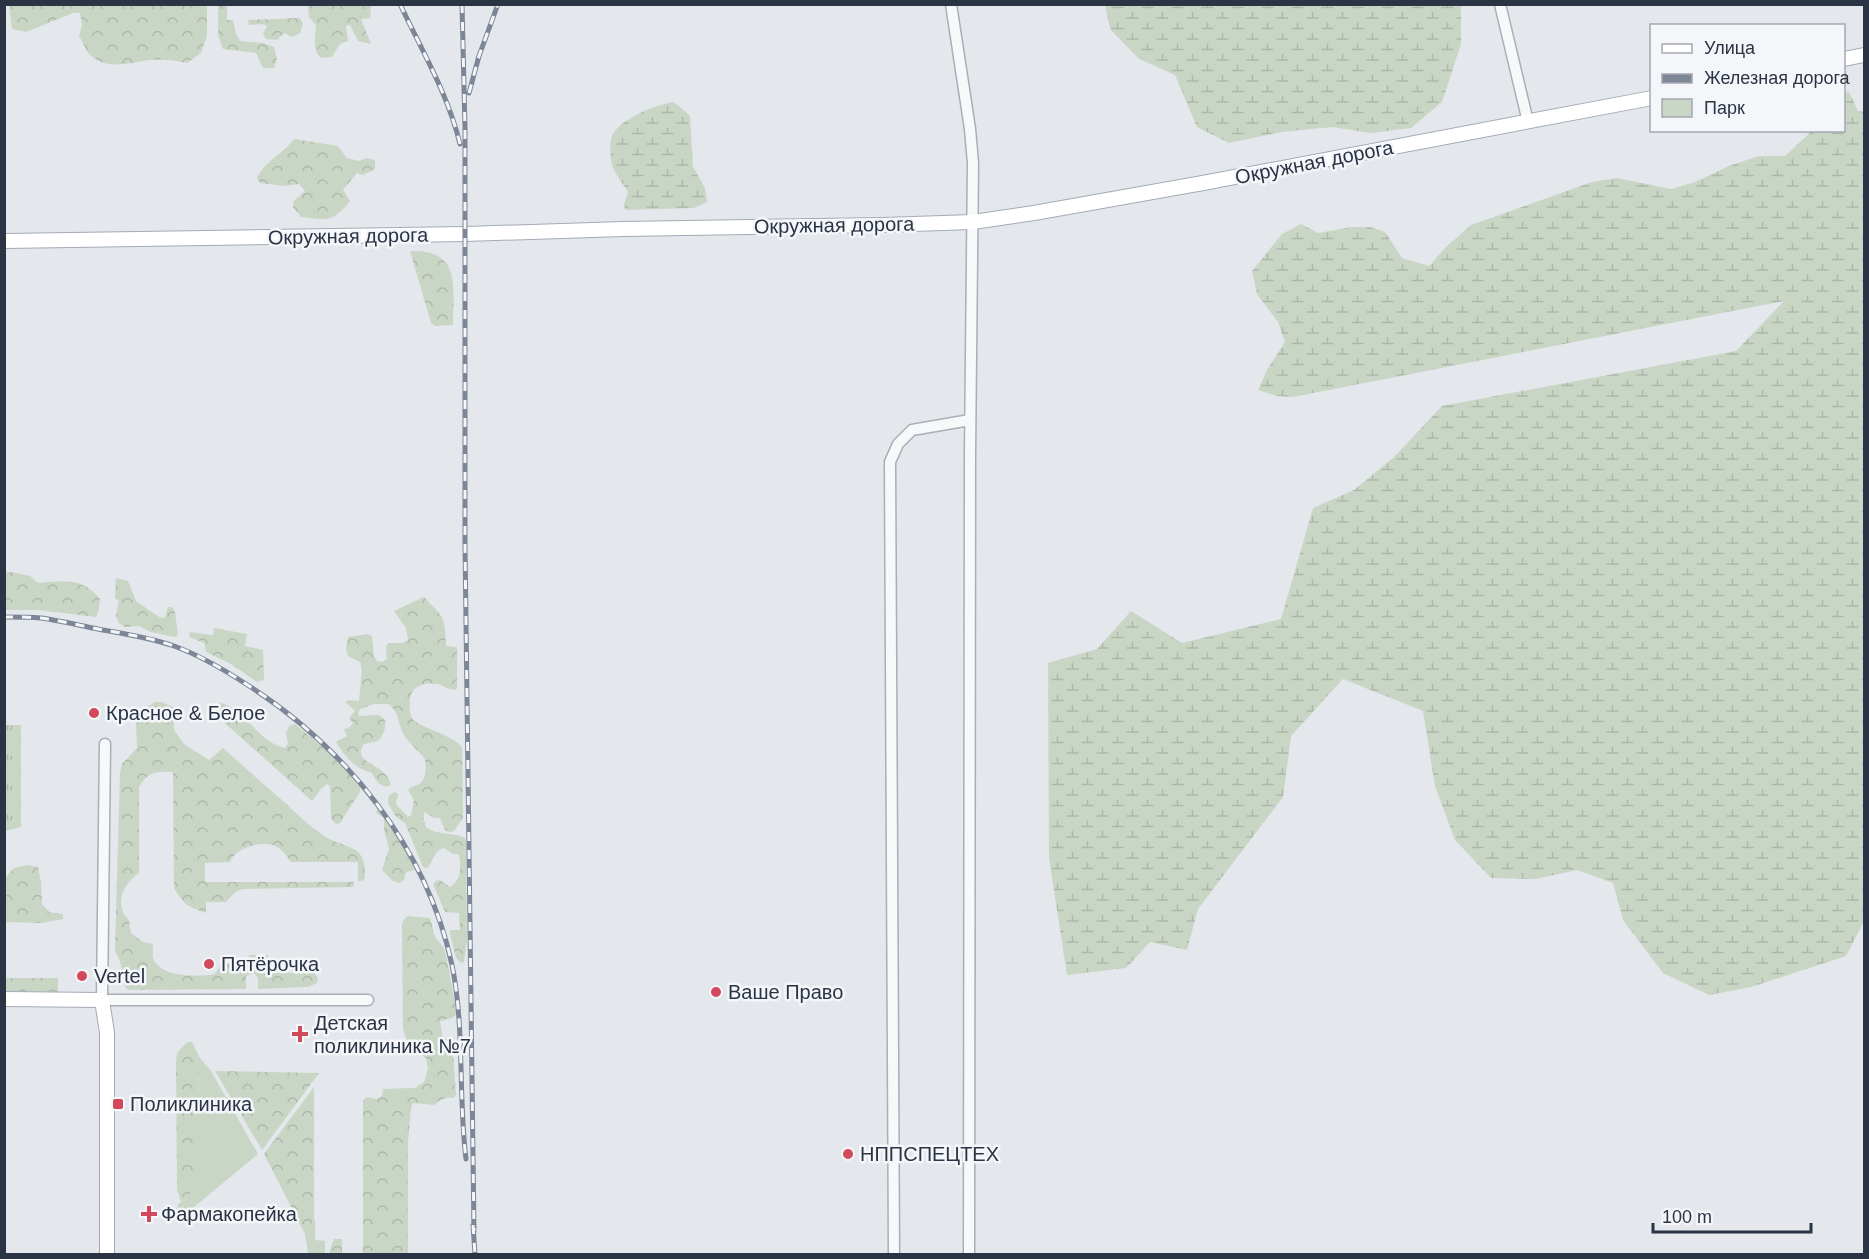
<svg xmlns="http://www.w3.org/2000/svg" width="1869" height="1259" font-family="Arial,sans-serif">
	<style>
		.green { fill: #c9d6c5 }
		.forest { fill: url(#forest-crowns) }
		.wetland { fill: url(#wetland-marsh) }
		.park { fill: url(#park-tufts) }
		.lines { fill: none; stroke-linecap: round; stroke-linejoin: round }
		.minor-casing { stroke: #a9aeb7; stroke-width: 13 }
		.major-casing { stroke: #a3abb8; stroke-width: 16 }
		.minor { stroke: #f7f8fa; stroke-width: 10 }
		.major { stroke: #fff; stroke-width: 14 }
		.rail-casing { stroke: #7d8696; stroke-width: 5 }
		.rail { stroke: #f4f6f9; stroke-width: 3; stroke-dasharray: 9; stroke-linecap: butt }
		.poi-dot { fill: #d1495b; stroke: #f4f6f9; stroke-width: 2 }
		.labels { text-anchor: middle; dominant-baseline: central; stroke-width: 5; stroke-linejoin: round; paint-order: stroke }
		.street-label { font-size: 20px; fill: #2b3445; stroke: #f4f6f9 }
		.poi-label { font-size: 20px; fill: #2b3445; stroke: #f4f6f9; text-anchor: start }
	</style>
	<defs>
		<pattern id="forest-crowns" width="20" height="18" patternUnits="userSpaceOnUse" patternTransform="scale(1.5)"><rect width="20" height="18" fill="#c9d6c5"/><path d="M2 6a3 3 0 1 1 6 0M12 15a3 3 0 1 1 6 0" fill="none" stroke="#adb8ab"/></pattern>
		<pattern id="wetland-marsh" width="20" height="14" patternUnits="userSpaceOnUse" patternTransform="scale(1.5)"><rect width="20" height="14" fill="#c9d6c5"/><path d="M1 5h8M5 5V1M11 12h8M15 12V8" fill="none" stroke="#adb8ab"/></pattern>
		<pattern id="park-tufts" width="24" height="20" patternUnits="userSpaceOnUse" patternTransform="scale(1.5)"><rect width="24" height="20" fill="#c9d6c5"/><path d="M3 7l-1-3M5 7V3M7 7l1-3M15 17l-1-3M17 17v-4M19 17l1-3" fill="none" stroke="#adb8ab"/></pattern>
	</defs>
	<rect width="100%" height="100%" fill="#e4e7ec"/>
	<path class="green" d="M197,1052L200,1058L211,1071L258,1154L177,1221L178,1204L188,1198L199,1083Z
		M315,1219V1240L325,1241V1254H308L305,1234Z"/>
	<path class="forest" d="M9,5H207V36L201,53L187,63C175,60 163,59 150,60C131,62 109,71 91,56C86,52 83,42 79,36L82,25L80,13H73L26,32L12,29Z
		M218,5H227V20H233L236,34L240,41L263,43L274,47L277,59L274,68H263L256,53L223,49L218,35Z
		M308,5H371L370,18L361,19L371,44L358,41L350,25L346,26L348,41L340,44L332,57L321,58C312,50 315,36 316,25L309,17Z
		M300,18L303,24L300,33L292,37L284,33L277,40L266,39L263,34L267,26L263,24L249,25L248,20Z
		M294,139L338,146L347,158L359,161L367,158L375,160V169L363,175L357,173L343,190L350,201C332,223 328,220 301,217L293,207L294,201L305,191L299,184L284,186L260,183L257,178C265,161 283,154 294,139Z
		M410,251C462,249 453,288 453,325L435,326L431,323Z
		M11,572L30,576L38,583C64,581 82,577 100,599L99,609L96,617L39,610H5V573Z
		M116,578L128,581L136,601L159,617L165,618L168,607H172L175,612L178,635L174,637L151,632L139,626L125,627L119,623L116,616L119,600L115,599Z
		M424,597C444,618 445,616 446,646L457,647V688L456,690C449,690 444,686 438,684C425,682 412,685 410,699C408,724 416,722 435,731C444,735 456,740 462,747L463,812V818L454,831L449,832L445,830L440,818H434L425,812L423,816L426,827C440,837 454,831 466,839L467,940L464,962L461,963L456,958L450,934V930H460L459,913L445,912L433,884L436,881L440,880L450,887C462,879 461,868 459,854H453L444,848C433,851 434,862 427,868L423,867L405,823L396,817L388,803L389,795L395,792L398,794L396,804L408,817L411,815L414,800L408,790C415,784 408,789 417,785C427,781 426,768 425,759C417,749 407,742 402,731C397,718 400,716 389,704H374L360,709L358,713L359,716L379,715L385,720C386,729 384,734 378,741L364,744C350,764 386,762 391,785L386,787L378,783L371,772C357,771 343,754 336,742L347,736L344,729L349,728L353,723L349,718L355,711L345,702L349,700L359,701L362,671L360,662L348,656L346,649L348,637L367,634L372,636L374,656L377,661L382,662L387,659L386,647L388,643H403L408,640L406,628L394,611Z
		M214,628L247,634L245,646L263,650L264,680L257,682L231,664L206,652L204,643L189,637L190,632L213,635Z
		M155,702H162L173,707L174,730L184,744L209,760L223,748C243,766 263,784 283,801C297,814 310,827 326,837C335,843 355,847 359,853C365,859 366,872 364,880L358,882V862H291C286,855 281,848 273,845C259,841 235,848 230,862L205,863V882H354L353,887L243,889L235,892L226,902H206V913C187,906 184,905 174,888L173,772C157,771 148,771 139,787V873C123,884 113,905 129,920L131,933L143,942L153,944C153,948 152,954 153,958C160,978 199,977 215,974L221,964L249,963V955H268L269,966L275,973H314L318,978L317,983L308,987L258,989V978L254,973L246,976V989L128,990C120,982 123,976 121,965C120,960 117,956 115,951L120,773L122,764L137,748L136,720L138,713Z
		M221,703C246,710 258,742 285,748L288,744L286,733L289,726L295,724L328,751L360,786V792L340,823L336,824L331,819L330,786L327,784L321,789L312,801L208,708L213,705Z
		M378,806C393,824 407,848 416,870L406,872L404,880L400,883L393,881L382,870L389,849L384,830V818L376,813Z
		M27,865L38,867L41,882L42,904L49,912L63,914V919L42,923L5,922V878L14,868Z
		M407,916L430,918L435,937L444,948L448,965L457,1014L452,1018L440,1021L443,1039L452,1038L456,1095L454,1098C446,1096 440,1100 434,1105L413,1103L411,1108L408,1142V1254H363V1100L367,1097L376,1099L382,1096L383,1089L415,1088L424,1082L428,1068L426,1058C413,1050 407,1044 403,1029L402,926L403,921Z
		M5,978H58V992L5,991Z
		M187,1042H192L197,1052L199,1083L196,1162L193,1188L188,1198L181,1202L177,1190L176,1061L177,1053Z
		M215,1071L319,1073L262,1150Z
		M314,1087V1220L305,1234L264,1154Z
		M334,1239H342V1254H330V1249Z"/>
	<path class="wetland" d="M1105,5H1461V44L1442,102L1411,128L1371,133L1332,127L1281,132L1229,143L1197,127L1175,75L1139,59L1110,29Z
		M1844,91L1849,92L1858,111H1864V921L1846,956L1751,987L1709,995L1663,973L1623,920L1613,883L1577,870L1536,879L1491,878L1455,840L1435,786L1423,711L1343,679L1291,736L1283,797L1198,909L1187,950L1150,942L1126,968L1067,975L1049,858L1048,663L1097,649L1131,611L1182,643L1281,619L1313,508L1354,490L1394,457L1442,406L1736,351L1784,301L1293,397L1277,396L1258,390L1268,368L1285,342L1278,322L1257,294L1252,271L1282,234L1301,224L1318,233L1352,227H1370L1385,232L1402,258L1429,266L1445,248L1471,225L1592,182L1617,178L1671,189L1695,182L1729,166L1759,156H1785L1812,131L1844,130Z
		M673,102L679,106L690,116L693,167L705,188L707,202L694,208L625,210L624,204L628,192C623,184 617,176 613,168C610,159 608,139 615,131C627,116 654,106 673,102Z"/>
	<path class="park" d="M5,725H21V827L5,831Z"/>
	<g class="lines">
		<g class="minor-casing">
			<path id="minor" d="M951,4L970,129L973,163L970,454L969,1254
				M1500,4L1528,122
				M105,744L102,1000H368
				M894,1254L890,462L898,444L912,430L970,420"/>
		</g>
		<g class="major-casing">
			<path id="major" d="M1844,59L1864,55
				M4,241L465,234L623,229L883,225L973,222L1034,213L1203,183L1652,98
				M4,999L102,1000L107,1033V1254"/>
		</g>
		<use href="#minor" class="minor"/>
		<use href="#major" class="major"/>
		<g class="rail-casing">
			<path id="rail" d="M400,4C422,51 448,94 460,144
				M462,4L465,128V545L474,1231
				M469,93L479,56L498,4
				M4,617C16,617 29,617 41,618C62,621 83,626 103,630C127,634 151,638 174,646C199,655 223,669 246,684C346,747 427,848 452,965C465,1029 458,1094 466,1159
				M473,1225L475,1254"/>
		</g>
		<use href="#rail" class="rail"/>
	</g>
	<g class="poi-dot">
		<circle cx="94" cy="713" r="6"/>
		<circle cx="209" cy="964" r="6"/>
		<circle cx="82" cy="976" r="6"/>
		<circle cx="716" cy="992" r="6"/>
		<path d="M297 1025h6v6h6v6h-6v6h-6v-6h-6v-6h6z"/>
		<rect x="112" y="1098" width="12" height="12" rx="3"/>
		<circle cx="848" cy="1154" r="6"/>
		<path d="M146 1205h6v6h6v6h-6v6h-6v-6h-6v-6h6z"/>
	</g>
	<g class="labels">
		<g class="street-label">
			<text transform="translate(1314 162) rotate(-11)">Окружная дорога</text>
			<text transform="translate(834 225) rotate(-1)">Окружная дорога</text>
			<text transform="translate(348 236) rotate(-1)">Окружная дорога</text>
		</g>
		<g class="poi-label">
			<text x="106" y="713">Красное &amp; Белое</text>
			<text x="221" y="964">Пятёрочка</text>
			<text x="94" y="976">Vertel</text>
			<text x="728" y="992">Ваше Право</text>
			<text x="314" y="1023">Детская<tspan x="314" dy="23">поликлиника №7</tspan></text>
			<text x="130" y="1104">Поликлиника</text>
			<text x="860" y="1154">НППСПЕЦТЕХ</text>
			<text x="161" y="1214">Фармакопейка</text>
		</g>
	</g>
	<rect width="1869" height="1259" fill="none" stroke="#2b3445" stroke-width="12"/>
	<rect x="1650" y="24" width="195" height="108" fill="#f4f6f9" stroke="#a4a8b1" stroke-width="1.5"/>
	<rect x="1662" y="44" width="30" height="9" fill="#ffffff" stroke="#a4a8b1" stroke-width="1.5"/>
	<text x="1704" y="54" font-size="18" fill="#2b3445">Улица</text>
	<rect x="1662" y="74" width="30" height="9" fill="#7d8696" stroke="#a4a8b1" stroke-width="1.5"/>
	<text x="1704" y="84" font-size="18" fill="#2b3445">Железная дорога</text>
	<rect x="1662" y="99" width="30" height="18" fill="#c9d6c5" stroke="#a4a8b1" stroke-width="1.5"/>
	<text x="1704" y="114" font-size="18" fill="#2b3445">Парк</text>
	<path d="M1653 1223v9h158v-9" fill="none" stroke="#2b3445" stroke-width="3"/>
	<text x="1662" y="1223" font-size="18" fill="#2b3445" stroke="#f4f6f9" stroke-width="4.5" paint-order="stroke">100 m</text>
</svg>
